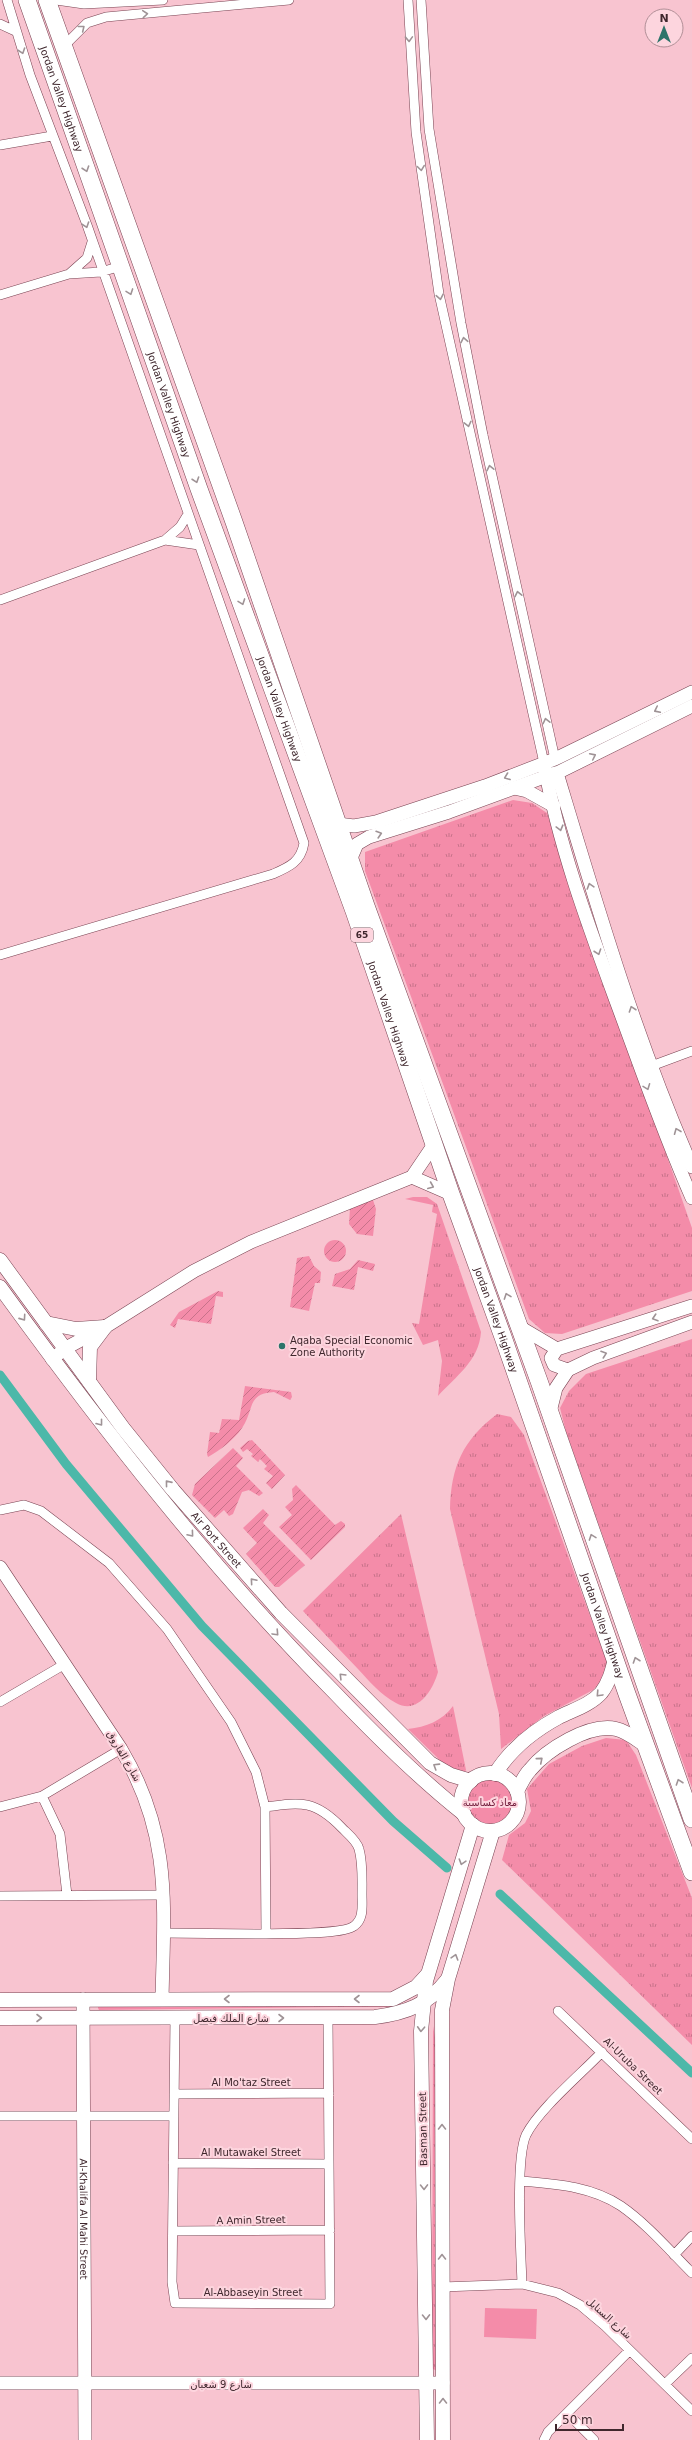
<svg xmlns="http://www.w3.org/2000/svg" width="692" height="2440" font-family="'DejaVu Sans',Cairo,sans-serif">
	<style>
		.grass { fill: url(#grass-tufts) }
		.garden { fill: url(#garden-furrows) }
		.pitch { fill: #f48ca9 }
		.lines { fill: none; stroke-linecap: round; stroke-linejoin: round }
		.canal { stroke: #4cb8a9; stroke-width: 9 }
		.street-casing { stroke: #794352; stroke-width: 10 }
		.secondary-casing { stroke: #794352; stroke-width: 14 }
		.primary-casing { stroke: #794352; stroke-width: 15 }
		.highway-casing { stroke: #794352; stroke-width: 18 }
		.street { stroke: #fff; stroke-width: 9 }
		.secondary { stroke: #fff; stroke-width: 13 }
		.primary { stroke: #fff; stroke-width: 14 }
		.highway { stroke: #fff; stroke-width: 17 }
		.oneway { stroke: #9f9396 }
		.poi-dot { fill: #2d746a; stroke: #fdd5de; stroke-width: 1.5 }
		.labels { text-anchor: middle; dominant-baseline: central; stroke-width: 4; stroke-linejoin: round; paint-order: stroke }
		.shield { fill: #fdd5de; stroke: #785b62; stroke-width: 1 }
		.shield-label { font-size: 9px; font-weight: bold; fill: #3f272d }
		.street-label { font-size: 10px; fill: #3f272d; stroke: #fdd5de }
		.poi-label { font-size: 10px; fill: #3f272d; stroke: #fdd5de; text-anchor: start }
		.park-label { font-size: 10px; fill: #721e3c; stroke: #fdd5de }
	</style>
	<defs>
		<pattern id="grass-tufts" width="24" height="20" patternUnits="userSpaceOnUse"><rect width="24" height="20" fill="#f48ca9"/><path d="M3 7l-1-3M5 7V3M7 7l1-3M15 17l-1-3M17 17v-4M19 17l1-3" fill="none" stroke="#c7728a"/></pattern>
		<pattern id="garden-furrows" width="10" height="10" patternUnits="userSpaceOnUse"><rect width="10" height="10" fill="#f48ca9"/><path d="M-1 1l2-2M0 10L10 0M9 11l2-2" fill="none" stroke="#c7728a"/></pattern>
	</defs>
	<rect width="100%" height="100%" fill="#f8c4d0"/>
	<path class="grass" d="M513,800L532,803L547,813L692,1228V1291L562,1334L545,1333L529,1319L365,871V852Z
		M413,1197H427L437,1204L481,1332C479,1361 456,1376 438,1396L442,1361L438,1340L423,1345L412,1323L419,1324L437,1214L432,1212L433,1205L405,1199Z
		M692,1339V1788L566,1432L560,1408L569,1391L586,1374Z
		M497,1414L511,1417L524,1435L608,1665L600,1682L593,1690L544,1716L501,1749L499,1714L450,1509C451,1466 463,1440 497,1414Z
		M401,1514L438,1672C433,1690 418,1715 396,1703C381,1695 369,1681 358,1669C339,1649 321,1630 303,1611Z
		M453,1706L466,1770L464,1773H453L408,1729C426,1727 442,1721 453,1706Z
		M606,1738L626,1740L636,1755L692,1898V2045L502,1860L509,1835L525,1823L531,1811L527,1789L549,1764L582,1746Z
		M465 1802a25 25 0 1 1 50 0a25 25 0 1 1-50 0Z
		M408,2004L415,2006L99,2010L98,2008V2006Z
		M433,2026L436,2043L437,2371L433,2369L432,2360Z"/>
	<path class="garden" d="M373,1200L376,1209L373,1236L357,1234L349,1224L350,1208L358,1203Z
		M324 1251a11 11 0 1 1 22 0a11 11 0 1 1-22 0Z
		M309,1256L314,1266L321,1272L320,1283H315L309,1311L290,1307L297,1258Z
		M358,1260L375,1264L373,1271L358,1267L354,1290L332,1286L335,1274L350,1269Z
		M218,1291L223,1292V1297L216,1296L211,1324L178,1319L175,1328L170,1325L179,1312Z
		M245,1386L291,1392L292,1397L290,1400L274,1392C246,1394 255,1409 242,1428C234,1440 220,1450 208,1457L207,1454L210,1432L219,1433L222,1419L239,1420Z
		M252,1440L285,1475L272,1489L266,1483L273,1476L264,1469L267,1466L260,1459L258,1462L251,1456L253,1454L247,1449L243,1452L240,1448L248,1441Z
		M233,1448L243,1458L236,1466L263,1493L259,1496L249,1490L242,1492L233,1514L229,1516L224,1510L215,1518L192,1495L195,1484Z
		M296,1485L335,1525L341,1521L345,1524V1527L311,1560L279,1527L292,1515L285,1507L293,1500L292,1489Z
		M263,1509L269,1515L263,1523L305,1565L279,1587H275L246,1554L257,1543L243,1528Z"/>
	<path class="pitch" d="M485,2308L537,2309L536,2339L484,2337Z"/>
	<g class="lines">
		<path class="canal" d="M0,1375L66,1464L202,1626L393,1821L447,1868
			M500,1894L692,2073"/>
		<g class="street-casing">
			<path id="street" d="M56,0L84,4L163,0
				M408,0L416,132L439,294L544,763
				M421,0L429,129L461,323L483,435L555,759
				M0,24L15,31
				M63,47L87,23L106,17L289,0
				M0,145L52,136
				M69,274L87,258L92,242
				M0,295L69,274L101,272L121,266
				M165,540L199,545
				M0,600L165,540L180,527L188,514
				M0,955L273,874C289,867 301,862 304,843L87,225L30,75L7,0
				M646,1068L692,1051
				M0,1510L24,1505L41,1511L109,1563L167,1629L231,1722L256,1772L265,1807L266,1934L163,1933
				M0,1702L65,1664
				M42,1796L60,1834L67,1895
				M0,1807L42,1796L121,1749
				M265,1807C302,1802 315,1800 342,1828C348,1834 357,1841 359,1849C363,1863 362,1881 362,1895C362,1906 364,1919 354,1926C342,1935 283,1933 266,1934
				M0,1896L163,1895
				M558,2011L692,2139
				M175,2018L172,2282L175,2303L330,2304L328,2018
				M174,2094L329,2093
				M0,2116H174
				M173,2163L329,2164
				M521,2181C555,2184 591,2186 621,2206C647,2224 670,2251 692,2273
				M173,2231L330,2230
				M674,2255L692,2236
				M522,2284C521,2253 515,2159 526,2135C539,2109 581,2074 602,2052
				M442,2287L522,2284L558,2293L580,2305L605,2326L692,2411
				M665,2384L692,2358
				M568,2414L594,2440
				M544,2440L548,2432L629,2351"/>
		</g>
		<g class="secondary-casing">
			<g id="secondary">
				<path d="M692,706L557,773C597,906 636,1040 692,1167"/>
				<path d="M544,763C558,843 587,922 615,998C640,1065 663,1133 692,1198"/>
				<path d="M514,788L527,791L554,806"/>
				<path d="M338,824L354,826L376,822L485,786L555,759L692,692"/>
				<path d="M351,858L357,844L369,837L449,812L555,773"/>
				<path d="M412,1177L451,1194"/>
				<path d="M518,1326L557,1349"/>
				<path d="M52,1359L66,1348L105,1327L194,1271L251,1242L412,1177L435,1143"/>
				<path d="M568,1370L554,1365L551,1358L557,1349L692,1306"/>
				<path d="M550,1412L556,1388L568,1370L593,1358L692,1322"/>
				<path d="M0,1567L121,1749C172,1835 164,1904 162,1999"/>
				<path id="s1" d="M83,1999L85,2440"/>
				<path d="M0,2383H443"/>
			</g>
		</g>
		<g class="primary-casing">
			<g id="primary">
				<path id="s2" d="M0,1260L123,1428L173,1490L281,1613L430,1763L451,1775L471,1781"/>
				<path d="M0,1287C103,1429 211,1568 335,1693C376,1736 417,1777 464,1814"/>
				<path d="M46,1323L76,1329L105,1327"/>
				<path d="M89,1381L90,1347L105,1327"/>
				<circle cx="490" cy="1802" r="29"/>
				<path d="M495,1774C510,1750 533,1731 559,1717C573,1710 590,1705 601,1693C609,1683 612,1671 615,1659"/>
				<path d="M517,1791C521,1784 524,1776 530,1770C546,1750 589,1723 616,1729C626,1731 636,1739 645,1745"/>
				<path d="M0,2000L393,1999L416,1987L427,1975"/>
				<path d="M0,2018L375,2017C406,2013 428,2005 447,1980"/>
				<path d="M427,2440L421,2031L426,1981L473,1825"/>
				<path d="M443,2440L442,2010L448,1979L493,1831"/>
			</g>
		</g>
		<g class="highway-casing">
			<g id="highway">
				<path id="s3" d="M27,0L199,489L354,911L451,1194L503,1337L627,1694L692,1872"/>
				<path d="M47,0L234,522L366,906L539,1381L692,1819"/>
			</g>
		</g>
		<use href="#street" class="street"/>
		<use href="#secondary" class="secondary"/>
		<use href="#primary" class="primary"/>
		<use href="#highway" class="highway"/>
	</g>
	<defs><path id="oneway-chevron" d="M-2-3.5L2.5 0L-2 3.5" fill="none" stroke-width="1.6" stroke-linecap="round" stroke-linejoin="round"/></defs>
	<g class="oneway">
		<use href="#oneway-chevron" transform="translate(145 14) rotate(-5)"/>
		<use href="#oneway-chevron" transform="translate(82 28) rotate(-39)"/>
		<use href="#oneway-chevron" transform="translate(409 39) rotate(88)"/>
		<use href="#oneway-chevron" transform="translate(22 51) rotate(71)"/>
		<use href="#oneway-chevron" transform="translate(421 168) rotate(82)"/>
		<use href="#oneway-chevron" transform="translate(86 169) rotate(71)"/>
		<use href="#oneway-chevron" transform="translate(86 225) rotate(71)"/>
		<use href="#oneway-chevron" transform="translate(130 292) rotate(70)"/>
		<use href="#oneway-chevron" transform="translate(440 297) rotate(79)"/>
		<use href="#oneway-chevron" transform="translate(464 340) rotate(-101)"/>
		<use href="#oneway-chevron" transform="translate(468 424) rotate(77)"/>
		<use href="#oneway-chevron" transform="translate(490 468) rotate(-102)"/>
		<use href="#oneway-chevron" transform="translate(196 480) rotate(71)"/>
		<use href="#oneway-chevron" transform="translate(518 594) rotate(-102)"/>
		<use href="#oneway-chevron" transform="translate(242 602) rotate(70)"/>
		<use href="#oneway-chevron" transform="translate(657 710) rotate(154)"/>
		<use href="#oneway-chevron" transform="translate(546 721) rotate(-103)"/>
		<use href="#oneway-chevron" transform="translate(593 756) rotate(-26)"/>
		<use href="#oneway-chevron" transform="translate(507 777) rotate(159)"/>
		<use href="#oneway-chevron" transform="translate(560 828) rotate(75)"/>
		<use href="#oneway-chevron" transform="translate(379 834) rotate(-17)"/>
		<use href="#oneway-chevron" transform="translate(590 886) rotate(-107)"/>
		<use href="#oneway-chevron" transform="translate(598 952) rotate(71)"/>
		<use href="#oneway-chevron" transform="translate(632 1009) rotate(-109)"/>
		<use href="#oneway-chevron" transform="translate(647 1087) rotate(69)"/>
		<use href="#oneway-chevron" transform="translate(677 1131) rotate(-112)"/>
		<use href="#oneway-chevron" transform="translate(431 1186) rotate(23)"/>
		<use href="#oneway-chevron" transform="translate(507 1296) rotate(-110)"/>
		<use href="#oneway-chevron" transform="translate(23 1318) rotate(55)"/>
		<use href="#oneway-chevron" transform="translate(655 1318) rotate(162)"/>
		<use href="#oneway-chevron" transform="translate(604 1354) rotate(-19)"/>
		<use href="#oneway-chevron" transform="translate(100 1423) rotate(52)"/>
		<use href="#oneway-chevron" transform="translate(168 1483) rotate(-129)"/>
		<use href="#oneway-chevron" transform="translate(191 1534) rotate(50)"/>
		<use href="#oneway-chevron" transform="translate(592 1537) rotate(-110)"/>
		<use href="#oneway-chevron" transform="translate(253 1581) rotate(-131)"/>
		<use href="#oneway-chevron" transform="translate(276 1633) rotate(47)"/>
		<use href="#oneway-chevron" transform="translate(636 1660) rotate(-109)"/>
		<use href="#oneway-chevron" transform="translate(342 1676) rotate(-135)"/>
		<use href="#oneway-chevron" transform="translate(599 1694) rotate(133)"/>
		<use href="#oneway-chevron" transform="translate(540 1760) rotate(-40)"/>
		<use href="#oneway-chevron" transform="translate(436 1766) rotate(-148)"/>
		<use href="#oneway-chevron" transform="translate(679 1782) rotate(-109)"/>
		<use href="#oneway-chevron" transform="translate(462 1862) rotate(107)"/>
		<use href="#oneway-chevron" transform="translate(455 1957) rotate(-73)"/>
		<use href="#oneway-chevron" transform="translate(227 1999) rotate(180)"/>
		<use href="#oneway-chevron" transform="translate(357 1999) rotate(180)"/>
		<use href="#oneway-chevron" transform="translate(39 2018)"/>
		<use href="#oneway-chevron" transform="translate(281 2018)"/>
		<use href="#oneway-chevron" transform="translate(421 2029) rotate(93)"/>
		<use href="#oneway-chevron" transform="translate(442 2127) rotate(-90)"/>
		<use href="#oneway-chevron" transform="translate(424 2187) rotate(89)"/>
		<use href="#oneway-chevron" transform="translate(442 2257) rotate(-90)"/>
		<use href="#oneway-chevron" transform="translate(426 2317) rotate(89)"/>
		<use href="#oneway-chevron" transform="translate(443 2401) rotate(-90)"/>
	</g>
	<circle class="poi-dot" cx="282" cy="1346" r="4"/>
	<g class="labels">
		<rect class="shield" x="351" y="928" width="22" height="14" rx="3"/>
		<g class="shield-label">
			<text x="362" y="935">65</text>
		</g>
		<g class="street-label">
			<text stroke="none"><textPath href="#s3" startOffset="105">Jordan Valley Highway</textPath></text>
			<text stroke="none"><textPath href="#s3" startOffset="429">Jordan Valley Highway</textPath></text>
			<text stroke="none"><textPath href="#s3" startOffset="753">Jordan Valley Highway</textPath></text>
			<text stroke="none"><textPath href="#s3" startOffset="1077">Jordan Valley Highway</textPath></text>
			<text stroke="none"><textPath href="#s3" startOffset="1401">Jordan Valley Highway</textPath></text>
			<text stroke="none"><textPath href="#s2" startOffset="354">Air Port Street</textPath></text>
			<text stroke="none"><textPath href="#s3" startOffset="1725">Jordan Valley Highway</textPath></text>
			<text transform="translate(124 1756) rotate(60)">شارع الفاروق</text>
			<text x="231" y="2018">شارع الملك فيصل</text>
			<text transform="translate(633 2066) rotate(44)">Al-Uruba Street</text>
			<text x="251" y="2082">Al Mo'taz Street</text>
			<text transform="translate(423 2129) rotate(-91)">Basman Street</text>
			<text x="251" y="2152">Al Mutawakel Street</text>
			<text stroke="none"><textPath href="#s1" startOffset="220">Al-Khalifa Al Mahi Street</textPath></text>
			<text transform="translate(251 2220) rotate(-1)">A Amin Street</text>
			<text x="253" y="2292">Al-Abbaseyin Street</text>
			<text transform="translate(609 2318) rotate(42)">شارع السنايل</text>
			<text x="221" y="2384">شارع 9 شعبان</text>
		</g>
		<g class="poi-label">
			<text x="290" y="1340">Aqaba Special Economic<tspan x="290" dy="12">Zone Authority</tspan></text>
		</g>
		<g class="park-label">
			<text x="490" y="1802">معاذ كساسبة</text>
		</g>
	</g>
	<g transform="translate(664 28)"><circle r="19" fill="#fdd5de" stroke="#b18f97"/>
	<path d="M0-3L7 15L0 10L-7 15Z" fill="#2d746a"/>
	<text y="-6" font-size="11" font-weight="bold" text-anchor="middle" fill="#3f272d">N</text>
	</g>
	<path d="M556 2424v6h67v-6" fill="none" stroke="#3f272d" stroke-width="2"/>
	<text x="562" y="2424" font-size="12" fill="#3f272d" stroke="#fdd5de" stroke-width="3" paint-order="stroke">50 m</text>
</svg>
